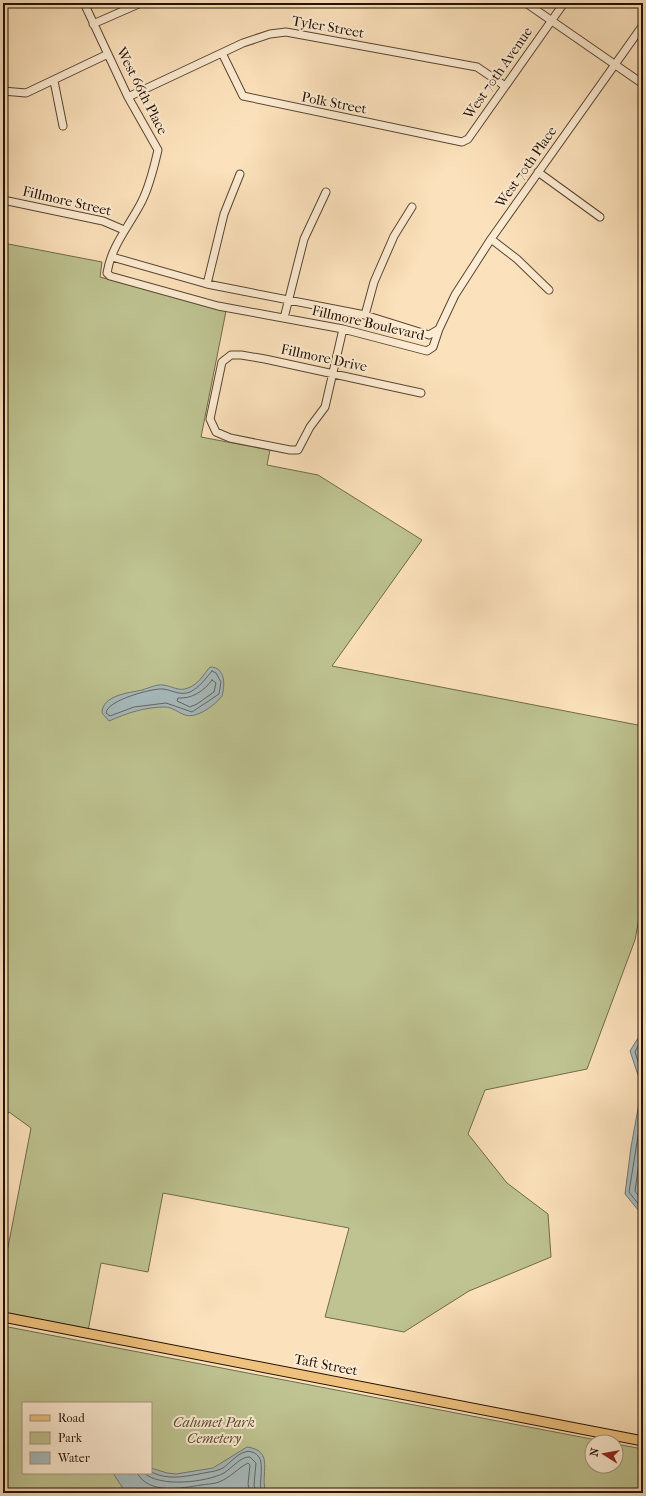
<svg xmlns="http://www.w3.org/2000/svg" width="646" height="1496" font-family="'IM FELL French Canon',serif">
	<style>
		.green { fill: #bec391; stroke: #706a4a; fill-rule: evenodd }
		.water { fill: #a6babd; stroke: #727673 }
		.lines { fill: none; stroke-linecap: round; stroke-linejoin: round }
		.shore { stroke: #646660; stroke-width: 1 }
		.minor-casing { stroke: #594531; stroke-width: 9 }
		.major-casing { stroke: #231103; stroke-width: 11 }
		.minor { stroke: #fdecd3; stroke-width: 7 }
		.major { stroke: #eec17e; stroke-width: 9 }
		.labels { text-anchor: middle; dominant-baseline: central; stroke-width: 4; stroke-linejoin: round; paint-order: stroke }
		.street-label { font-size: 14px; fill: #231103; stroke: #fdecd3 }
		.park-label { font-size: 14px; font-style: italic; fill: #594f35; stroke: #fdecd3 }
	</style>
	<rect width="100%" height="100%" fill="#fce2bc"/>
	<filter id="stains"><feTurbulence type="fractalNoise" baseFrequency=".005" numOctaves="4"/><feColorMatrix values="0 0 0 0 .2 0 0 0 0 .09 0 0 0 0 .02 0 0 0 .5 -.17"/></filter>
	<radialGradient id="worn" r=".72"><stop offset=".6" stop-color="#630" stop-opacity="0"/><stop offset="1" stop-color="#630" stop-opacity=".3"/></radialGradient>
	<path class="green" d="M3,243L102,262L100,277L226,311L201,437L270,450L267,465L318,475L422,540L332,666L643,726V896L635,940L587,1069L485,1090L468,1134L507,1183L548,1214L551,1257L469,1291L404,1332L325,1317L349,1228L163,1193L148,1272L101,1263L88,1331L3,1315V1273L31,1128L9,1112L3,1120Z
		M3,1326L607,1442H592V1466H616V1444L643,1449V1493H3ZM23,1403H151V1473H23Z"/>
	<path class="water" d="M210,667C226,667 225,686 222,696C215,705 197,719 185,715C179,713 172,707 165,707C145,707 127,713 109,721L102,713C102,695 129,693 142,690C149,688 157,684 163,685C172,686 179,692 188,688C199,684 203,675 210,667Z
		M643,1037V1216L625,1194L631,1147L642,1087L630,1051L638,1038Z
		M247,1447C276,1451 259,1475 266,1493H126L113,1473H151V1468L167,1473L176,1474L213,1468Z"/>
	<g class="lines">
		<path class="shore" d="M212,671L216,673L221,682L219,694L192,712L166,703L134,707L110,716L106,713C107,700 153,688 163,689C172,690 180,696 190,692C200,687 205,679 212,671Z
			M212,680L216,683L214,692L197,704L190,707L177,701L178,698C192,699 204,691 212,680Z
			M643,1041L640,1042L635,1052L643,1077
			M643,1105L629,1192L643,1210
			M643,1133L635,1191L643,1202
			M151,1472C168,1480 182,1477 199,1474C207,1472 215,1472 223,1468C230,1463 237,1454 245,1452C250,1450 256,1453 259,1457C264,1464 259,1483 261,1493
			M137,1473C149,1495 182,1488 201,1485C207,1484 214,1484 219,1482C231,1477 238,1468 248,1463L250,1465L248,1484L250,1493
			M144,1473C160,1488 207,1482 224,1473C232,1468 241,1456 250,1457L256,1463L254,1485L256,1493"/>
		<g class="minor-casing">
			<path id="minor" d="M84,3L128,97L158,150C154,167 150,185 142,201C130,225 111,246 107,273L110,276L218,306L343,329L427,351L433,347L439,329L455,295L491,239L643,25
				M526,3L643,84
				M93,24L141,3
				M3,42V49
				M222,53L243,96L462,142L468,139L564,3
				M54,81L63,126
				M3,91L26,93L108,54
				M128,97L243,43L270,34L286,32L477,67L505,86
				M538,172L600,217
				M3,200L103,221L124,230
				M491,239L517,259L549,290
				M112,257L207,284L365,315L429,335L439,329
				M207,284L224,214L240,174
				M365,315L374,282L394,236L412,207
				M284,318L304,239L326,192
				M343,329L325,407L310,427L298,450H290L230,438L216,432L210,419L222,362L231,355H241L265,359L421,393"/>
		</g>
		<g class="major-casing">
			<path id="major" d="M3,1317L643,1441"/>
		</g>
		<use href="#minor" class="minor"/>
		<use href="#major" class="major"/>
	</g>
	<g class="labels">
		<g class="street-label">
			<text transform="translate(328 27) rotate(10)">Tyler Street</text>
			<text transform="translate(498 73) rotate(-55)">West 70th Avenue</text>
			<text transform="translate(142 91) rotate(63)">West 66th Place</text>
			<text transform="translate(334 103) rotate(11)">Polk Street</text>
			<text transform="translate(526 167) rotate(-55)">West 70th Place</text>
			<text transform="translate(67 201) rotate(13)">Fillmore Street</text>
			<text transform="translate(368 323) rotate(13)">Fillmore Boulevard</text>
			<text transform="translate(324 358) rotate(12)">Fillmore Drive</text>
			<text transform="translate(326 1365) rotate(11)">Taft Street</text>
		</g>
		<g class="park-label">
			<text x="214" y="1422">Calumet Park<tspan x="214" dy="16">Cemetery</tspan></text>
		</g>
	</g>
	<rect width="646" height="1496" fill="none" stroke="#fce2bc" stroke-width="16"/>
	<rect x="4" y="4" width="638" height="1488" fill="none" stroke="#231103" stroke-width="2"/>
	<rect x="8" y="8" width="630" height="1480" fill="none" stroke="#231103"/>
	<rect x="22" y="1402" width="130" height="72" fill="#fdecd3" stroke="#a69480"/>
	<rect x="30" y="1415" width="20" height="6" fill="#eec17e" stroke="#a69480"/>
	<text x="58" y="1422" font-size="12" fill="#231103">Road</text>
	<rect x="30" y="1432" width="20" height="12" fill="#bec391" stroke="#a69480"/>
	<text x="58" y="1442" font-size="12" fill="#231103">Park</text>
	<rect x="30" y="1452" width="20" height="12" fill="#a6babd" stroke="#a69480"/>
	<text x="58" y="1462" font-size="12" fill="#231103">Water</text>
	<g transform="translate(604 1454) rotate(281)"><circle r="19" fill="#fdecd3" stroke="#a69480"/>
	<path d="M0-3L7 15L0 10L-7 15Z" fill="#8f2418"/>
	<text y="-6" font-size="11" font-weight="bold" text-anchor="middle" fill="#231103">N</text>
	</g>
	<rect width="100%" height="100%" filter="url(#stains)"/>
	<rect width="100%" height="100%" fill="url(#worn)"/>
</svg>
